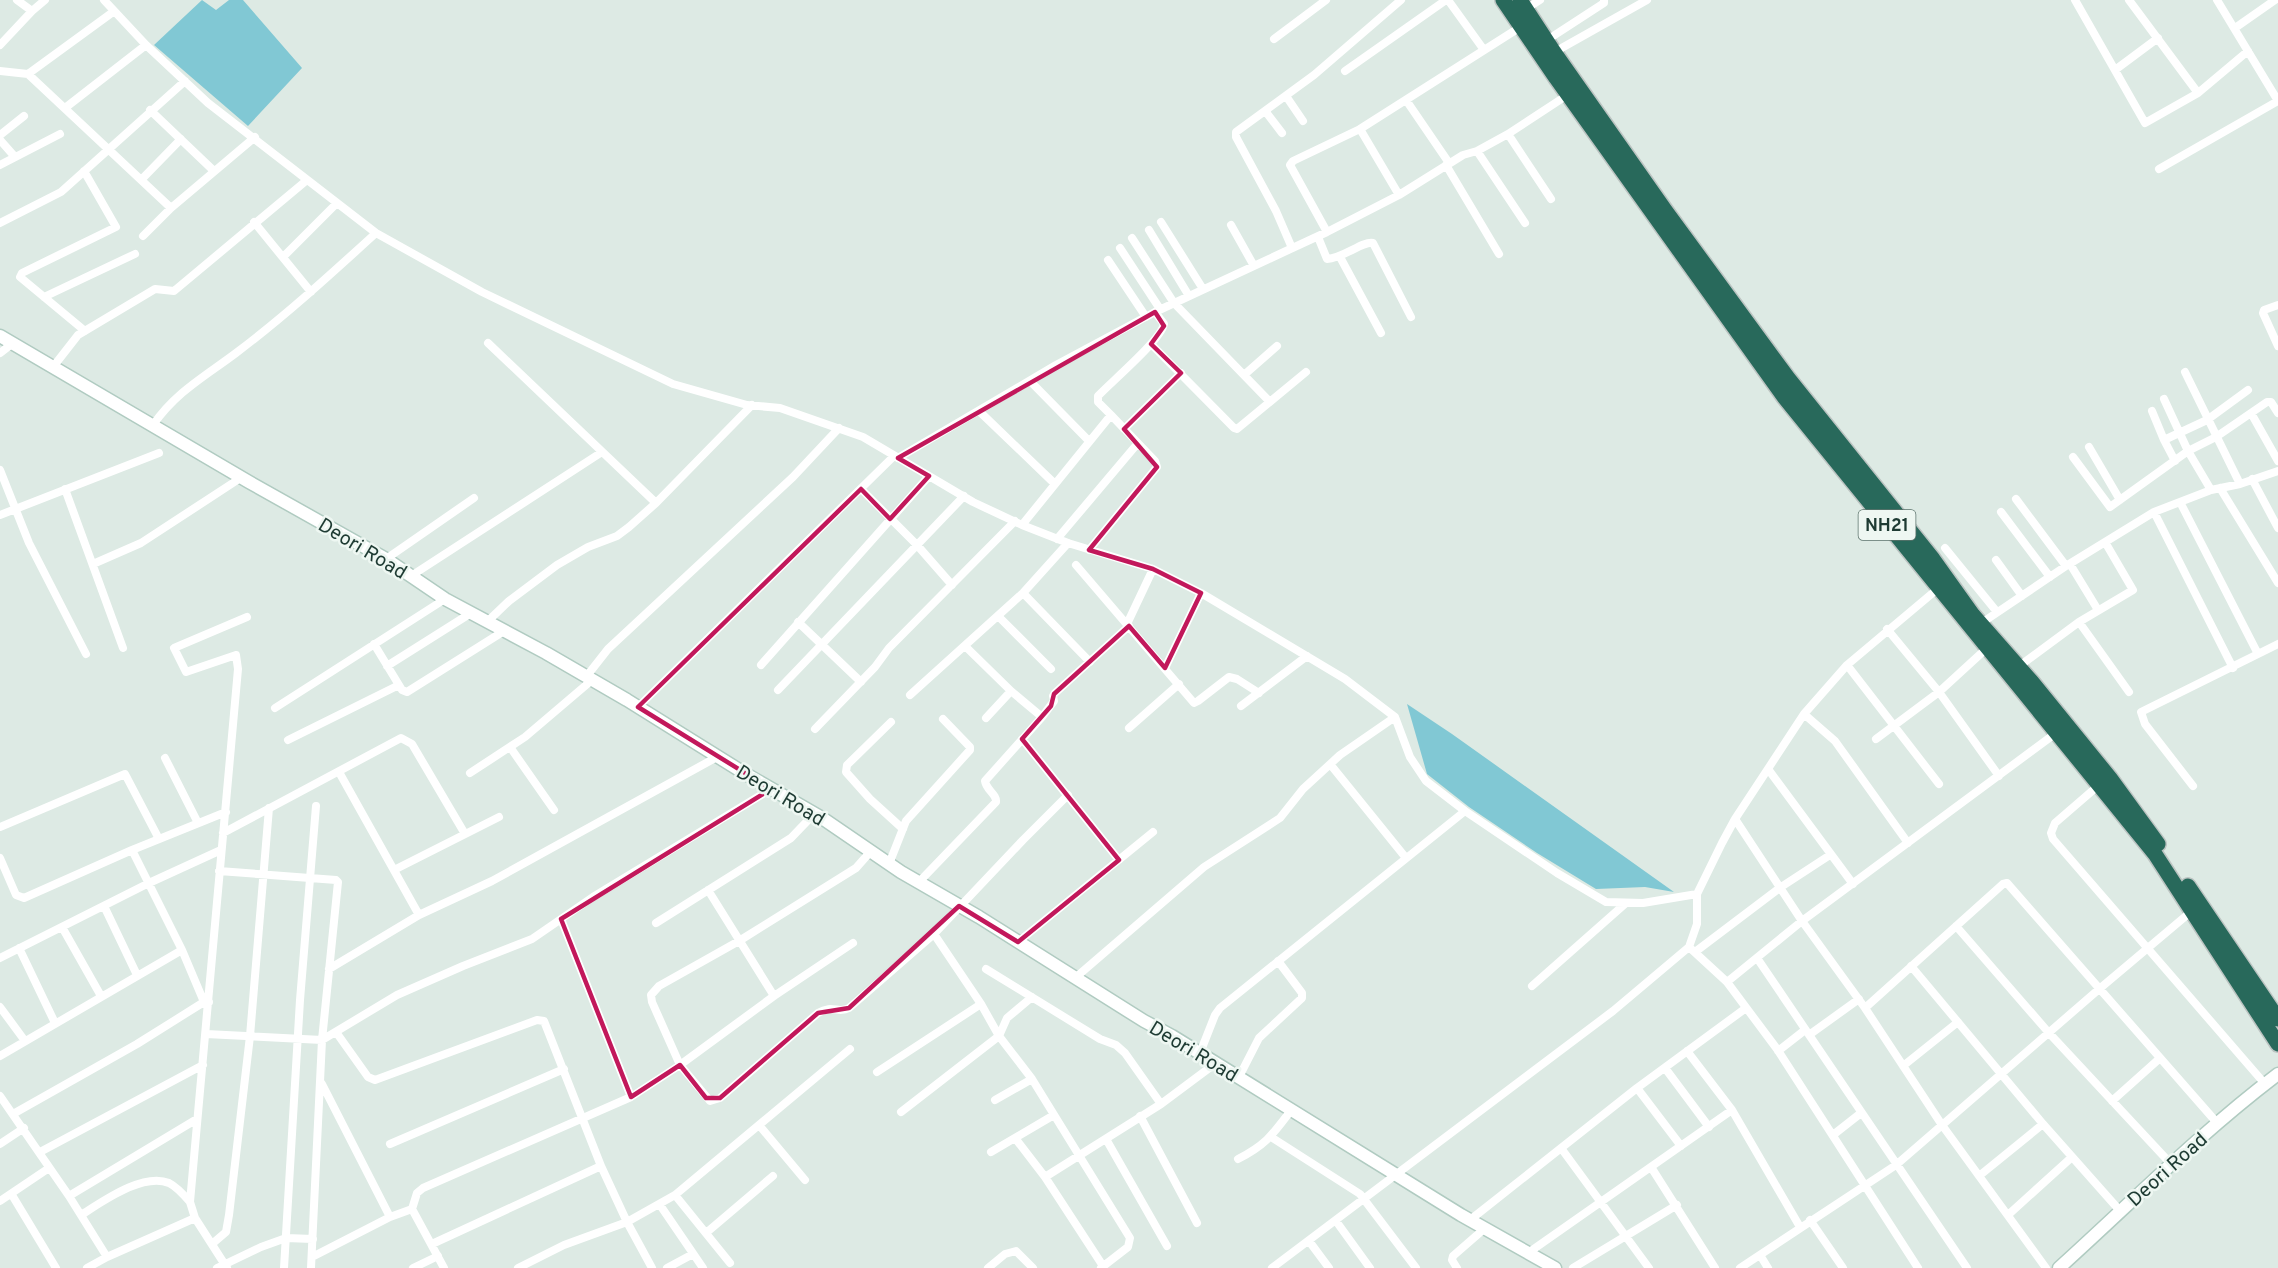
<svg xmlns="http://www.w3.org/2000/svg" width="2278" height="1268" font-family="Overpass,sans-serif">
	<rect width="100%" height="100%" fill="#ddeae4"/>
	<!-- water -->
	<path fill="#81c8d4" d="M202,0L216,10L229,0H243L302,68L248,126L154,45Z
		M1407,704L1452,734L1674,892L1645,887L1596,889L1537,853L1469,807L1427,774Z"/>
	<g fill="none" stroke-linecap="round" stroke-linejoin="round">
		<!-- secondary casing -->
		<g stroke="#b0cbc1" stroke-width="15">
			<path id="secondary" d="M0,336L249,482L386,559L445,599L546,653L627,700L744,773L822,818L901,872L979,917L1144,1021L1172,1036L1461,1215L1555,1268
				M2059,1268C2131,1203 2200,1133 2278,1074"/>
		</g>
		<!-- highway casing -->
		<g stroke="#bcc4c2" stroke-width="18">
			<path id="highway" d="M1503,0L1556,78L1784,397L2155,854L2278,1044
				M1520,0L1554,52L1665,210L1788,378L1933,559L1973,615L2032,682L2110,778L2158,844
				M2188,886L2278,1019"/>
		</g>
		<!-- street -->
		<path stroke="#fff" stroke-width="8" d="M17,0L32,11
			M104,0L146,45L208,103L376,233L482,292L673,384L747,405L780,408L863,437L973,502L1022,525L1068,543L1153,569L1201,593L1345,679L1395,717L1410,757L1426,781L1465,811L1557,873L1606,902L1643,903L1697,894
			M1448,0L1484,50
			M2075,0L2145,123L2198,93L2248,51
			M2129,0L2198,93
			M2217,0L2278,101
			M1526,9L1540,0
			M2235,28L2275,0
			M1274,39L1326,0
			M1544,42L1604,3V0
			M0,45L32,11L45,0
			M1551,54L1647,0
			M2115,70L2158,38
			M0,71L28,74L171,208
			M1345,71L1446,0
			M28,74L113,12
			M1286,96L1303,121
			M1406,100L1449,163
			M65,108L146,45
			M150,110L214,171
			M1266,112L1282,133
			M1508,134L1551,199
			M0,135L24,116
			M0,140L15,157
			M1477,151L1525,223
			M0,165L60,134
			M1446,165L1499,254
			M2159,169L2278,101
			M84,171L116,227L22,273L20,277L85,331
			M142,179L181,139
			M1399,195L1360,129L1522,26
			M254,222L311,292
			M1161,222L1203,289
			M0,223L61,192L185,81
			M1231,225L1254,266
			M1149,230L1189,296
			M1327,232L1290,165L1293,161L1360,129
			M143,236L171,208L255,137
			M1318,237L1327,259C1344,258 1362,241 1373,243L1411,317
			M1132,238L1174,303L1270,402
			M1120,248L1160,309
			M1292,248L1276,211L1236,137V132L1314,75L1401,0
			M283,257L337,203
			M1340,257L1381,333
			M1108,260L1146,317
			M44,297L135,254
			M2278,305L2264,310L2263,313L2278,346
			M488,343L656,503
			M1151,344L1234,428L1237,429L1306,372
			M0,353L13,343
			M53,367L78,335L155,289L174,291L307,180
			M2185,372L2240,484
			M1244,375L1277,346
			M1030,381L1089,441
			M2164,399L2188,451L2211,490
			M979,411L1055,484
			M2152,411L2164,440L2207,420L2248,390
			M2251,413L2278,461
			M153,425C176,392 204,377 236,353C285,316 331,274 376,233
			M1124,429L1181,373
			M2164,440L2175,461
			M2089,447L2120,500
			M2073,457L2110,507L2188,451L2216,437L2267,402H2271L2278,413
			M898,458L1056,365L1155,312L1327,232L1399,195L1463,155L1477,151L1508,134L1569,94
			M0,470L29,543L86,654
			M2252,479L2278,528
			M2220,488L2278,583
			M65,489L123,648
			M861,489L917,545L952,585
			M2016,499L2066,566
			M2180,502L2258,654
			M2001,512L2050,577
			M2154,512L2233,668
			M0,515L159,453
			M1022,525L1111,415L1098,402V396C1111,382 1161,340 1164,324L1155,312
			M1057,539L1138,443
			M1945,548L1997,612
			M1089,550L1157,467L1155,461L1111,415
			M386,559L474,498
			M1996,560L2022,596
			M93,564L141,543L242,477
			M2070,564L2098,610
			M1076,565L1194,703L1198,701L1229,677L1237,679L1259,693
			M411,576L602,452
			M1023,593L1090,662
			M998,616L1051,669
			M487,622L509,601L557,565L588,547L617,536L629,527L656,503L752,405
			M798,622L861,682
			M2079,622L2129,692
			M1127,624L1153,569
			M1980,624L2066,566L2154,512L2211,490L2240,484L2278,471
			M1887,629L1939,692L1999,776
			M374,644L402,690L407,692L504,631
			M965,646L1011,691
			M761,665L929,476
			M1847,665L1939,784
			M387,666L471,613
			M2018,667L2079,622L2133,590L2105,542
			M1165,668L1201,593
			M586,677L608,649L793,477L839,428
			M778,690L964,496
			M910,695L1023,593L1068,543
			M1241,706L1307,656
			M638,707L894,456
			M275,708L445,599
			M1804,714L1835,741L1908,843
			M1042,717L1054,701L1053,696L1055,693L1129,626
			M891,722L847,765L846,772L870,799L903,829
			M1129,728L1179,684
			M815,729L875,667L889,648L1015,521
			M1022,739L1119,860
			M1876,739L1939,692L1987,648
			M288,740L399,685
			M510,747L554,810
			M165,758L198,823
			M1330,764L1406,858
			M1768,769L1853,884
			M339,772L419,915
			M470,773L525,737L592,680
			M2099,785L2055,823L2051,833L2053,839L2265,1084
			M2193,786L2145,724L2141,712L2278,644
			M1735,819L1802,921L1865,1008L1942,1125L2046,1268
			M0,827L125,774L159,839
			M223,833L401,738L412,744L465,834
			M132,850L182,950L204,1002
			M0,858L16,895L24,898L132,850L226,812
			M889,864L906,821L970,750V747L943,719
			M394,870L499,817
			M219,871L336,880L338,882L322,1040L311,1268
			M919,882L996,802C997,794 986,790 985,781L1042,717L1011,691L986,718
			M708,890L774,996
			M104,906L137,975
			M561,919L631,1097L680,1065L652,1002L651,995L659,986L739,941L856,868L871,851
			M656,923L791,838L814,814
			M1956,926L2049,1033L2171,1164
			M62,927L101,996
			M934,934L981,1004L999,1036
			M1018,942L1153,832
			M853,943L774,996L680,1065L710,1101L720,1098L818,1013C833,1004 838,1014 849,1008L934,934L1023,840L1068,795
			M1689,947L1727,982L1777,1049L1918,1268
			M19,948L55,1023
			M1695,952L1781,887L1830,855
			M0,958L149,883L221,850
			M1757,958L1967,1268
			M1911,966L2043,1124L2121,1212
			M329,969L419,915L492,881L717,757
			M986,969L1100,1039L1116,1045L1125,1053L1161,1104
			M1075,978L1204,867L1280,818L1303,789L1340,755L1395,717
			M1727,982L1802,921L2056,733
			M1532,986L1626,903
			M0,1007L25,1041
			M1865,1008L2003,884L2007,883L2218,1124
			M336,1032L368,1077L375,1080L537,1020L544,1021L601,1166L627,1222L652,1268
			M206,1034L322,1040L397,995L463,966L532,939L593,897L771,789
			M1809,1035L1859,999
			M999,1036L1007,1018L1032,997
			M1687,1051L1732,1110L1800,1227
			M1778,1051L1805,1030
			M1200,1053L1215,1015L1220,1008L1465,811
			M0,1056L182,950
			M1903,1066L1958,1022
			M1665,1068L1709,1127
			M877,1072L981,1004
			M1239,1077L1259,1038L1302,998V993L1278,961
			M322,1084L390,1217
			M1637,1088L1681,1146
			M0,1096L69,1196L107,1257
			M995,1100L1032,1079
			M2112,1101L2159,1059
			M901,1112L999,1036L1032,1079L1130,1238L1128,1247L1101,1268
			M13,1114L137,1044L204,1002H209
			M1140,1116L1197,1223
			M759,1125L805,1180
			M1833,1135L1861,1113
			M1271,1137L1360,1194L1416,1268
			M1015,1138L1045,1177
			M1106,1139L1167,1246
			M0,1144L24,1128
			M390,1144L564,1069
			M1561,1148L1649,1268
			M40,1152L203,1065
			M991,1152L1054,1115
			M1238,1159C1267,1144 1273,1134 1292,1109
			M1651,1167L1715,1268
			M1979,1176L2043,1124
			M12,1195L56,1268
			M675,1195L730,1263
			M69,1196L197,1119
			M0,1201L49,1168
			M660,1205L703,1268
			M412,1209L417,1193L423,1188L631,1097
			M81,1215C102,1202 143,1172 169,1183C177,1187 184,1195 190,1202
			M2008,1215L2072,1157
			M1470,1220L1637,1088L1746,1008
			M1810,1220L1843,1268
			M1336,1221L1370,1268
			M706,1233L773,1176
			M1309,1241L1329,1268
			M212,1244L226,1232L229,1215L250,1036L269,808
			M432,1244L601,1166
			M1528,1253L1732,1110
			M1760,1255L1768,1268
			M312,1257L390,1217L412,1209L444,1268
			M1103,1266L1045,1177L1161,1104L1216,1063
			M87,1268L107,1257L195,1218
			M217,1268L261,1247L286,1238L313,1239
			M227,1268L195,1218L190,1202L238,669L236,655L186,672L174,648L247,617
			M284,1268L300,1000L316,806
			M413,1268L438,1256
			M518,1268L564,1245L627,1222L675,1195L850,1049
			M667,1268L693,1254
			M988,1268L1005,1254L1016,1251L1033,1268
			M1272,1268L1613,1011L1689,947L1697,924V894L1722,843L1735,819L1804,714L1847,665L1941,586
			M1457,1268L1452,1260L1453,1256L1484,1229
			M1573,1268L1677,1205
			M1740,1268L1896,1165L2098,990L2193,910"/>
		<!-- secondary -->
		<use href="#secondary" stroke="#fff" stroke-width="12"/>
		<!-- highway -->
		<use href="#highway" stroke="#28695b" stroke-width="15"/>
	</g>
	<!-- marked area -->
	<path fill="none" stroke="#c2185b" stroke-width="4.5" stroke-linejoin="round" d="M1155,312L1164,326L1151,344L1181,373L1124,429L1157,467L1089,550L1153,569L1201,593L1165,668L1129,626L1054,694L1051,706L1022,739L1119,860L1018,942L959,906L849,1008L818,1013L720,1098H706L680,1065L631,1097L561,919L771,789L638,707L861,489L890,519L929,476L898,458Z"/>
	<g text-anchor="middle" stroke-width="5" stroke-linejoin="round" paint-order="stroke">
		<!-- shield labels -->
		<rect fill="#eef7f2" stroke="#5c736c" stroke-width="1.5" x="1858.5" y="510" width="57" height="30" rx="4.5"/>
		<g font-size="18" font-weight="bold" fill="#1e3b33">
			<text x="1887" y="531">NH21</text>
		</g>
		<!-- street labels -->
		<g font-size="20" fill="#1e3b33" stroke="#eef7f2">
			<text transform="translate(363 548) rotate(31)" y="7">Deori Road</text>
			<text transform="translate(781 795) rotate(31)" y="7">Deori Road</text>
			<text transform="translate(1194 1051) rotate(31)" y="7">Deori Road</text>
			<text transform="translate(2167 1169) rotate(-42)" y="7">Deori Road</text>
		</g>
	</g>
</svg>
